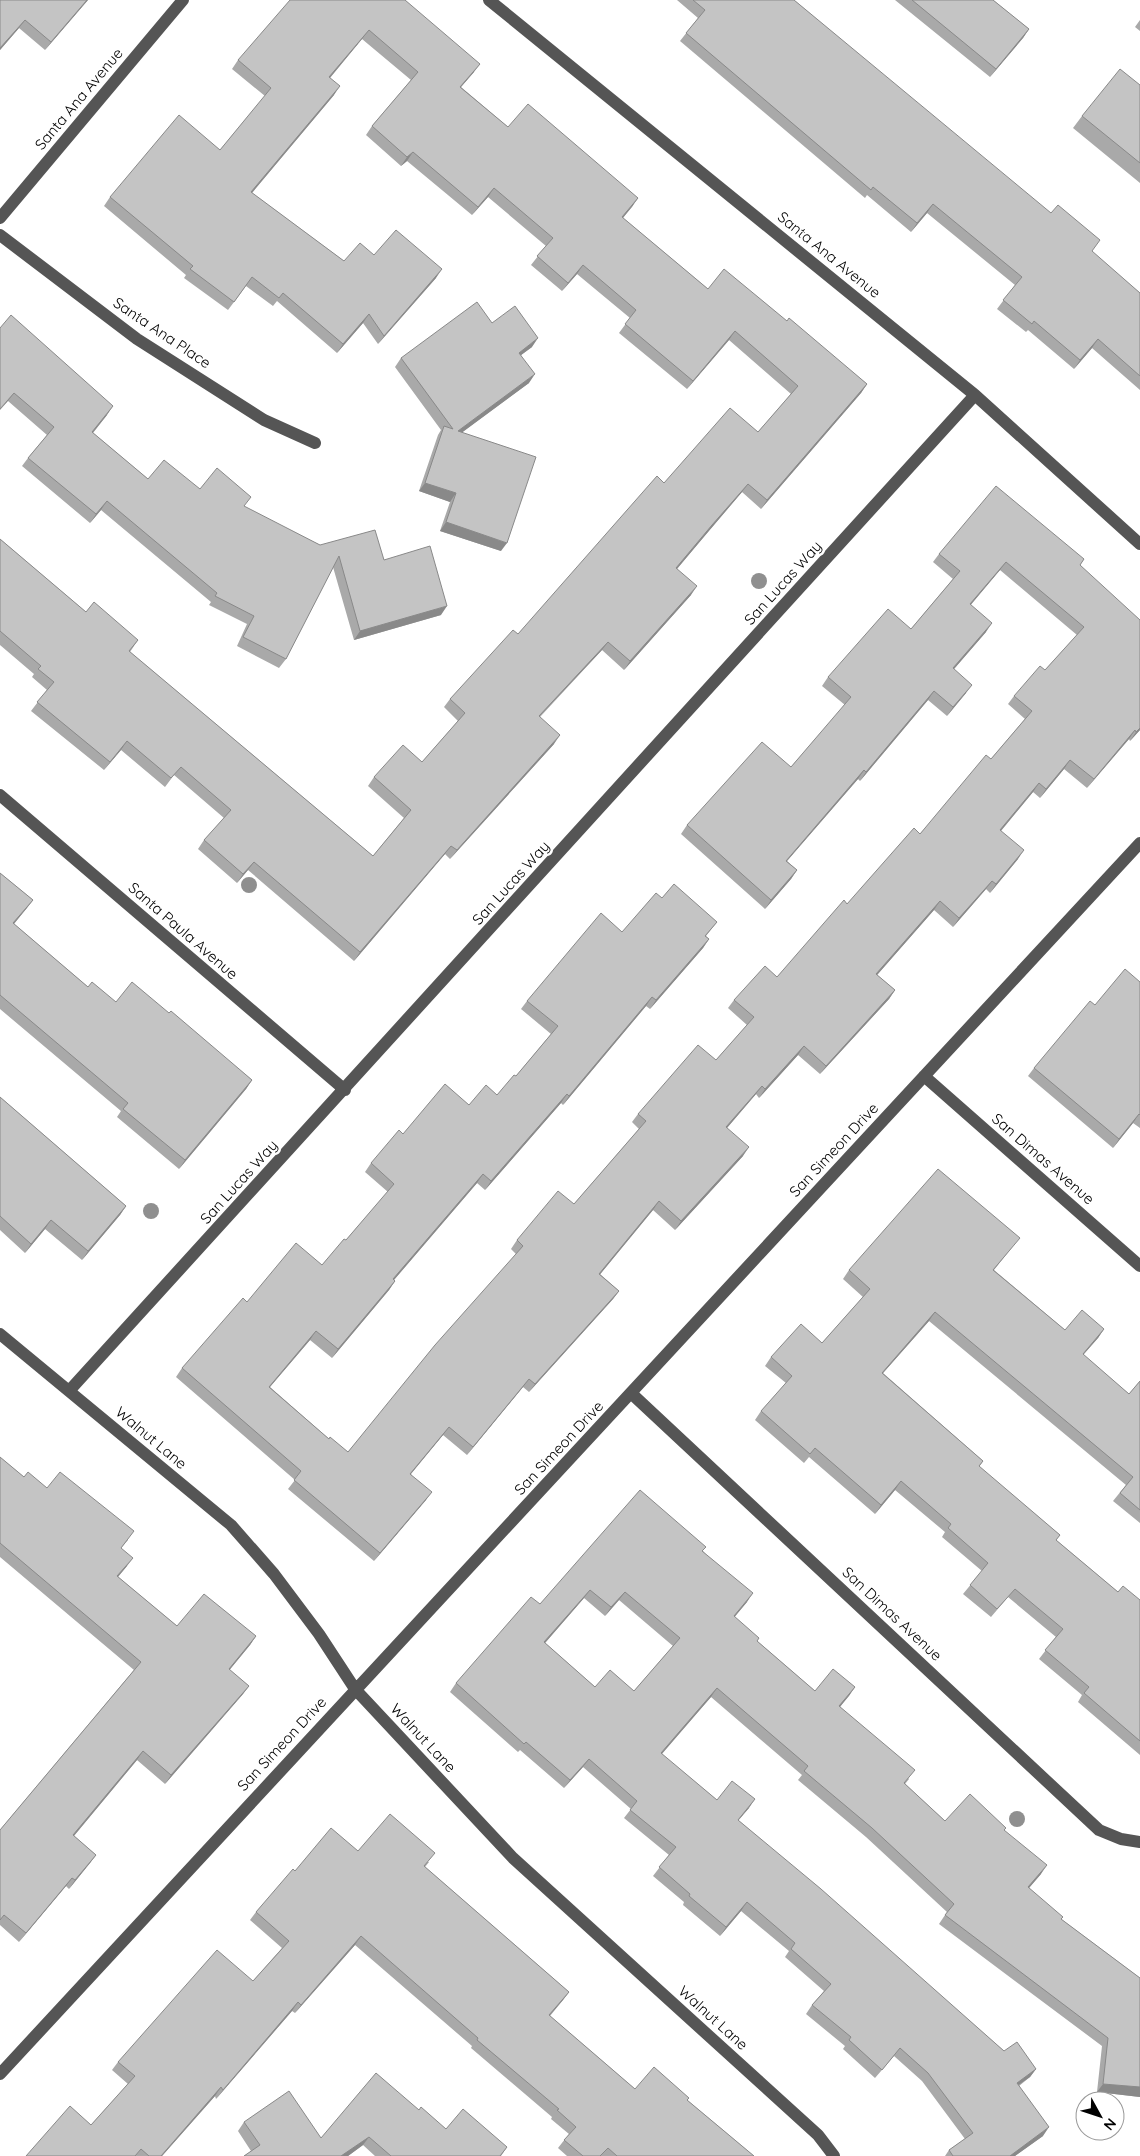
<svg xmlns="http://www.w3.org/2000/svg" width="1140" height="2156" font-family="Quicksand,sans-serif">
	<rect width="100%" height="100%" fill="#fff"/>
	<g fill="none" stroke-linecap="round" stroke-linejoin="round">
		<!-- minor -->
		<path stroke="#555" stroke-width="12" d="M489,0L975,395L1140,544
			M0,218L183,0
			M0,235L137,339L264,420L315,443
			M0,795L345,1090
			M924,1076L1140,1266
			M0,1334L231,1525L274,1574L319,1634L355,1689L513,1858L818,2135L834,2156
			M69,1391L975,395
			M632,1394L1099,1830L1121,1839L1140,1842
			M0,2074L1140,843"/>
	</g>
	<!-- trees -->
	<g fill="#8f8f8f">
		<circle cx="759" cy="581" r="8"/>
		<circle cx="249" cy="885" r="8"/>
		<circle cx="151" cy="1211" r="8"/>
		<circle cx="1017" cy="1819" r="8"/>
	</g>
	<!-- wall -->
	<path fill="#a9a9a9" fill-rule="evenodd" d="M0,0H88L45,50L19,28L0,50Z
		M405,0L474,72L461,87L508,127L638,198L623,218L708,289L787,321L867,384L861,393L761,509L742,492L706,534L677,569L691,595L624,670L602,650L540,717L554,744L450,859L445,854L354,961L248,870L237,883L198,849L204,840L224,818L174,775L165,787L121,750L104,770L31,711L47,690L32,677L34,674L0,645V539L86,612L138,640L130,652L373,856L404,818L368,786L374,777L422,762L458,721L444,707L450,699L518,634L664,483L758,432L791,394L729,340L687,389L619,333L630,318L577,274L562,291L531,265L546,246L488,197L472,215L407,161L401,166L366,135L372,126L411,80L362,39L330,78L334,95L252,193L344,261L374,255L436,278L378,344L363,323L337,353L277,301L273,306L246,286L228,310L184,278L186,275L104,206L110,197L220,150L265,96L232,69L238,60Z
		M677,0H794L1140,293V390L1092,348L1074,369L1028,330L1026,332L997,309L1015,285L927,213L911,232L867,195L865,198L680,41L698,18Z
		M895,0H993L1029,29L1023,38L990,77Z
		M1140,20V31L1135,27Z
		M1140,85V183L1073,128L1082,116Z
		M492,323L532,347L521,355L529,383L462,432L501,551L440,531L450,502L419,491L438,435L441,430L395,367L401,358Z
		M0,328L107,415L93,433L148,479L200,489L244,507L320,545L384,560L441,615L354,640L333,567L286,659L279,668L237,646L247,624L209,605L211,602L101,510L90,523L22,466L28,458L47,435L8,401Z
		M939,554L1084,559L1080,565L1140,730L1130,741L1129,739L1087,788L1064,769L1040,798L1033,792L1001,831L1018,859L990,893L986,889L953,927L934,910L877,975L895,990L889,999L820,1074L798,1055L759,1098L756,1094L727,1128L743,1156L675,1230L653,1210L600,1274L619,1291L613,1299L529,1392L523,1387L467,1455L443,1435L411,1474L426,1500L374,1561L288,1489L295,1480L176,1377L182,1368L247,1302L322,1265L346,1240L388,1192L365,1172L371,1163L403,1134L469,1105L497,1095L516,1076L551,1034L521,1009L527,1001L622,932L662,898L717,922L706,936L709,939L703,948L650,1009L646,1006L563,1105L561,1103L485,1190L477,1183L394,1280L395,1281L389,1290L332,1358L310,1340L270,1387L329,1439L348,1452L516,1254L511,1249L517,1240L574,1204L639,1129L632,1122L638,1114L716,1060L747,1025L728,1008L734,1000L777,977L847,904L920,834L991,759L1025,719L1008,704L1014,696L1045,670L1077,635L1000,570L970,605L986,632L954,669L966,693L947,716L928,700L860,781L858,779L787,861L797,870L791,879L765,909L681,834L687,825L791,767L845,705L822,686L828,677L911,629L953,579L933,562Z
		M0,873L33,900L14,924L88,987L116,1002L169,1013L252,1080L246,1089L179,1169L117,1117L121,1111L0,1009Z
		M1140,982V1128L1133,1123L1113,1148L1028,1076L1034,1068L1095,1005Z
		M0,1097L126,1206L120,1215L82,1260L45,1229L25,1253L0,1230Z
		M1013,1246L994,1270L1065,1330L1104,1329L1098,1338L1083,1355L1129,1394L1140,1381V1523L1113,1501L1126,1485L929,1321L883,1373L983,1461L979,1467L1060,1535L1056,1540L1118,1592L1140,1600V1755L1078,1702L1082,1695L1039,1659L1056,1637L1008,1597L991,1617L963,1594L982,1571L942,1537L945,1532L895,1490L875,1514L809,1457L804,1463L755,1420L761,1411L786,1383L765,1366L771,1357L822,1343L863,1297L843,1279L849,1270Z
		M0,1457L24,1477L47,1488L128,1540L121,1548L127,1566L118,1577L177,1626L256,1636L250,1645L229,1670L249,1686L243,1694L165,1784L137,1760L74,1836L96,1855L90,1863L69,1889L66,1886L19,1942L0,1925V1830L134,1670L0,1557Z
		M703,1551L747,1602L734,1617L757,1641L815,1691L855,1687L840,1707L909,1779L905,1784L945,1821L1004,1830L1041,1874L1029,1888L1061,1919L1140,1978V2097L1097,2092L1102,2046L939,1924L947,1912L866,1837L798,1780L802,1775L711,1697L661,1754L717,1800L749,1808L738,1820L1004,2051L1036,2069L1030,2077L1019,2086L1043,2136L1015,2156H945L949,2150L965,2139L922,2081L894,2056L875,2078L843,2049L845,2046L806,2014L812,2005L824,1991L785,1957L789,1951L741,1911L720,1936L683,1905L684,1902L653,1876L669,1855L624,1818L631,1809L583,1767L564,1788L520,1750L518,1752L450,1692L456,1683L540,1604ZM584,1598L605,1616L619,1600L673,1646L634,1691L595,1687L545,1643Z
		M358,1851L429,1862L425,1867L569,1992L563,2000L550,2016L635,2089L687,2100L754,2156H567L558,2148L569,2134L551,2119L552,2117L471,2048L472,2046L355,1945L295,2013L292,2011L216,2099L215,2096L162,2156H26L91,2125L128,2084L112,2070L118,2062L253,1981L282,1948L250,1920L256,1912L295,1871Z
		M419,2110L446,2129L507,2147L501,2156H375L363,2145L348,2156H244L251,2151L238,2131L244,2122L321,2138Z"/>
	<!-- shaded-wall -->
	<path fill="#898989" d="M87,0H88L45,50L51,42Z
		M25,20L19,28L0,50V48Z
		M1029,29L1023,38L990,77L996,69Z
		M369,30L362,39L323,86L329,77Z
		M480,64L474,72L454,95L460,87Z
		M340,86L334,95L245,201L251,192Z
		M413,152L407,161L401,166L407,157Z
		M494,188L488,197L472,215L478,207Z
		M638,198L632,207L616,226L622,217Z
		M933,204L927,213L911,232L917,223Z
		M583,265L577,274L562,291L568,283Z
		M442,269L436,278L378,344L384,336Z
		M369,314L363,323L337,353L343,344Z
		M735,331L729,340L687,389L693,381Z
		M538,338L532,347L513,361L519,353Z
		M1098,339L1092,348L1074,369L1080,360Z
		M535,374L529,383L452,440L458,431Z
		M867,384L861,393L761,509L767,500Z
		M14,393L8,401L0,410V409Z
		M113,406L107,415L86,441L92,432Z
		M425,483L456,493L450,502L419,491Z
		M748,484L742,492L670,577L676,568L712,525Z
		M107,501L101,510L90,523L96,514Z
		M446,522L507,543L501,551L440,531Z
		M1006,562L1000,570L964,613L970,604Z
		M697,586L691,595L624,670L630,661Z
		M447,606L441,615L354,640L360,631Z
		M992,623L986,632L947,677L953,668Z
		M608,642L602,650L532,724L539,716Z
		M972,685L966,693L947,716L953,707Z
		M934,691L928,700L860,781L866,772Z
		M1140,728V730L1130,741L1136,732Z
		M1135,730L1129,739L1087,788L1094,779Z
		M560,735L554,744L450,859L457,850Z
		M127,741L121,750L104,770L110,762Z
		M1070,760L1064,769L1040,798L1046,789Z
		M864,770L858,779L780,869L786,861Z
		M1039,783L1033,792L994,839L1000,830Z
		M451,846L445,854L354,961L360,952Z
		M1024,850L1018,859L990,893L996,884Z
		M254,862L248,870L237,883L243,874Z
		M797,870L791,879L765,909L771,900Z
		M992,881L986,889L953,927L959,918Z
		M33,900L27,908L7,932L13,923Z
		M940,901L934,910L870,983L876,974Z
		M709,939L703,948L650,1009L656,1000Z
		M895,990L889,999L820,1074L826,1066Z
		M652,997L646,1006L563,1105L569,1096Z
		M804,1046L798,1055L759,1098L765,1089Z
		M252,1080L246,1089L179,1169L185,1160Z
		M762,1086L756,1094L720,1136L726,1127Z
		M567,1094L561,1103L485,1190L491,1181Z
		M1139,1114L1133,1123L1113,1148L1119,1139Z
		M749,1147L743,1156L675,1230L681,1221Z
		M483,1174L477,1183L387,1288L393,1279Z
		M659,1201L653,1210L593,1283L599,1274Z
		M126,1206L120,1215L82,1260L88,1251Z
		M51,1220L45,1229L25,1253L31,1244Z
		M395,1281L389,1290L332,1358L338,1349Z
		M619,1291L613,1299L529,1392L535,1384Z
		M935,1312L929,1321L876,1381L882,1373Z
		M1104,1329L1098,1338L1076,1363L1083,1354Z
		M316,1331L310,1340L263,1395L269,1387Z
		M529,1379L523,1387L467,1455L473,1447Z
		M449,1427L443,1435L404,1482L410,1474Z
		M901,1481L895,1490L875,1514L881,1505Z
		M432,1492L426,1500L374,1561L380,1553Z
		M133,1558L127,1566L111,1585L117,1576Z
		M590,1590L584,1598L538,1651L544,1642Z
		M625,1592L619,1600L605,1616L611,1607Z
		M753,1593L747,1602L728,1625L734,1616Z
		M256,1636L250,1645L223,1678L229,1669Z
		M249,1686L243,1694L165,1784L171,1775Z
		M855,1687L849,1696L833,1715L839,1706Z
		M717,1688L711,1697L655,1762L661,1753Z
		M143,1751L137,1760L67,1844L73,1835Z
		M589,1759L583,1767L564,1788L570,1780Z
		M755,1799L749,1808L732,1828L738,1820Z
		M96,1855L90,1863L69,1889L75,1880Z
		M1047,1865L1041,1874L1022,1896L1028,1887Z
		M72,1878L66,1886L19,1942L26,1933Z
		M747,1902L741,1911L720,1936L726,1927Z
		M361,1936L355,1945L295,2013L301,2005Z
		M569,1992L563,2000L543,2023L549,2015Z
		M298,2002L292,2011L216,2099L223,2090Z
		M1036,2069L1030,2077L1010,2091L1017,2083Z
		M1103,2084L1140,2087V2097L1097,2092Z
		M221,2087L215,2096L162,2156H161Z
		M1049,2127L1043,2136L1015,2156H1010Z
		M369,2137L363,2145L348,2156H341Z"/>
	<!-- building -->
	<path fill="#c4c4c4" stroke="#898989" fill-rule="evenodd" d="M0,0H87L51,42L25,20L0,48Z
		M290,0H405L480,64L460,87L508,127L528,104L638,198L622,217L708,289L724,269L787,321L789,318L867,384L767,500L748,484L712,525L676,568L697,586L630,661L608,642L539,716L560,735L457,850L451,846L360,952L254,862L243,874L204,840L231,810L181,767L171,778L127,741L110,762L37,702L54,682L38,669L41,666L0,631V539L86,612L94,602L138,640L129,651L373,856L411,810L374,777L403,745L422,762L465,713L450,699L513,630L518,634L657,476L664,483L730,408L758,432L798,386L735,331L693,381L625,324L636,310L583,265L568,283L537,256L553,238L494,188L478,207L413,152L407,157L372,126L418,72L369,30L329,77L340,86L251,192L344,261L360,243L374,255L396,230L442,269L384,336L369,314L343,344L283,293L279,298L252,277L234,302L190,269L193,266L110,197L179,115L220,150L271,88L238,60Z
		M693,0H794L1051,213L1058,205L1100,240L1092,251L1140,293V376L1098,339L1080,360L1034,321L1032,324L1003,300L1022,277L933,204L917,223L873,187L871,190L686,33L705,10Z
		M912,0H993L1029,29L996,69Z
		M1120,69L1140,85V163L1082,116Z
		M477,302L492,323L515,306L538,338L519,353L535,374L458,431L536,457L507,543L446,522L456,493L425,483L444,426L453,429L401,358Z
		M11,315L113,406L92,432L148,479L164,460L200,489L217,468L251,497L244,506L320,545L375,530L384,560L430,546L447,606L360,631L339,556L286,659L243,637L254,616L215,596L217,593L107,501L96,514L28,458L54,427L14,393L0,409V328Z
		M996,486L1084,559L1080,565L1140,620V728L1136,732L1135,730L1094,779L1070,760L1046,789L1039,783L1000,830L1024,850L996,884L992,881L959,918L940,901L876,974L895,990L826,1066L804,1046L765,1089L762,1086L726,1127L749,1147L681,1221L659,1201L599,1274L619,1291L535,1384L529,1379L473,1447L449,1427L410,1474L432,1492L380,1553L294,1480L301,1471L182,1368L243,1298L247,1302L296,1243L322,1265L344,1239L346,1240L394,1184L371,1163L399,1130L403,1134L445,1084L469,1105L486,1085L497,1095L514,1075L516,1076L558,1026L527,1001L601,913L622,932L656,893L662,898L674,884L717,922L705,936L709,939L656,1000L652,997L569,1096L567,1094L491,1181L483,1174L393,1279L395,1281L338,1349L316,1331L269,1387L329,1439L330,1437L348,1452L435,1345L523,1246L517,1240L558,1191L574,1204L646,1121L638,1114L698,1045L716,1060L754,1017L734,1000L765,966L777,977L844,900L847,904L914,828L920,834L986,755L991,759L1032,711L1014,696L1040,666L1045,670L1084,627L1006,562L970,604L992,623L953,668L972,685L953,707L934,691L866,772L864,770L786,861L797,870L771,900L687,825L762,742L791,767L851,697L828,677L888,609L911,629L960,571L939,554Z
		M0,873L33,900L13,923L88,987L92,982L116,1002L132,982L169,1013L171,1011L252,1080L185,1160L123,1109L128,1103L0,995Z
		M1125,969L1140,982V1115L1139,1114L1119,1139L1034,1068L1090,1001L1095,1005Z
		M0,1097L126,1206L88,1251L51,1220L31,1244L0,1216Z
		M938,1169L1020,1238L993,1270L1065,1330L1082,1310L1104,1329L1083,1354L1129,1394L1140,1381V1510L1120,1493L1133,1477L935,1312L882,1373L983,1461L979,1466L1060,1535L1056,1540L1118,1592L1123,1586L1140,1600V1741L1084,1693L1089,1687L1045,1650L1063,1629L1015,1589L997,1609L970,1585L988,1563L948,1528L951,1524L901,1481L881,1505L815,1448L810,1454L761,1411L792,1376L771,1357L801,1324L822,1343L870,1289L849,1270Z
		M0,1457L24,1477L28,1472L47,1488L60,1472L134,1531L121,1548L133,1558L117,1576L177,1626L204,1594L256,1636L229,1669L249,1686L171,1775L143,1751L73,1835L96,1855L75,1880L72,1878L26,1933L4,1915L0,1920V1830L141,1662L0,1543Z
		M640,1490L706,1547L702,1551L753,1593L734,1616L759,1638L757,1641L815,1691L833,1669L855,1687L839,1706L915,1770L904,1783L945,1821L970,1794L1006,1828L1004,1830L1047,1865L1028,1887L1063,1917L1061,1919L1140,1978V2087L1103,2084L1108,2038L945,1915L954,1904L872,1828L804,1771L808,1766L717,1688L661,1753L717,1800L732,1781L755,1799L738,1820L821,1889L1004,2051L1017,2042L1036,2069L1017,2083L1049,2127L1010,2156H953L949,2150L973,2133L928,2073L900,2048L882,2070L849,2040L851,2037L812,2005L831,1984L791,1949L795,1943L747,1902L726,1927L689,1896L690,1894L659,1867L676,1847L630,1810L637,1801L589,1759L570,1780L526,1742L524,1744L456,1683L531,1597L540,1604ZM590,1590L611,1607L625,1592L680,1638L634,1691L610,1670L595,1687L544,1642Z
		M390,1814L435,1853L424,1866L569,1992L549,2015L635,2089L654,2067L689,2098L687,2100L754,2156H617L608,2148L600,2156H583L564,2140L576,2127L557,2110L559,2109L477,2040L478,2038L361,1936L301,2005L298,2002L223,2090L221,2087L161,2156H149L141,2149L135,2156H26L70,2106L91,2125L135,2076L118,2062L217,1950L253,1981L289,1941L256,1912L293,1869L295,1871L331,1828L358,1851Z
		M376,2073L419,2110L421,2107L446,2129L463,2109L507,2147L500,2156H391L369,2137L341,2156H244L260,2145L244,2122L289,2091L321,2138Z"/>
	<g text-anchor="middle" stroke-width="5" stroke-linejoin="round" paint-order="stroke">
		<!-- street labels -->
		<g font-size="15" fill="#000" stroke="#fff">
			<text transform="translate(79 99) rotate(-50)" y="5">Santa Ana Avenue</text>
			<text transform="translate(829 255) rotate(39)" y="5">Santa Ana Avenue</text>
			<text transform="translate(162 333) rotate(34)" y="5">Santa Ana Place</text>
			<text transform="translate(783 583) rotate(-48)" y="5">San Lucas Way</text>
			<text transform="translate(511 883) rotate(-48)" y="5">San Lucas Way</text>
			<text transform="translate(183 931) rotate(41)" y="5">Santa Paula Avenue</text>
			<text transform="translate(834 1150) rotate(-47)" y="5">San Simeon Drive</text>
			<text transform="translate(1043 1159) rotate(41)" y="5">San Dimas Avenue</text>
			<text transform="translate(239 1182) rotate(-48)" y="5">San Lucas Way</text>
			<text transform="translate(151 1438) rotate(40)" y="5">Walnut Lane</text>
			<text transform="translate(559 1448) rotate(-47)" y="5">San Simeon Drive</text>
			<text transform="translate(892 1614) rotate(43)" y="5">San Dimas Avenue</text>
			<text transform="translate(423 1738) rotate(47)" y="5">Walnut Lane</text>
			<text transform="translate(282 1744) rotate(-47)" y="5">San Simeon Drive</text>
			<text transform="translate(713 2018) rotate(42)" y="5">Walnut Lane</text>
		</g>
	</g>
	<!-- north arrow -->
	<g transform="translate(1100 2116) rotate(130)"><circle r="24" fill="#ffffff" stroke="#999999"/>
	<path d="M0-4L9 19L0 12L-9 19Z" fill="#000000"/>
	<text y="-8" font-size="14" font-weight="bold" text-anchor="middle" fill="#000000">N</text>
	</g>
</svg>
